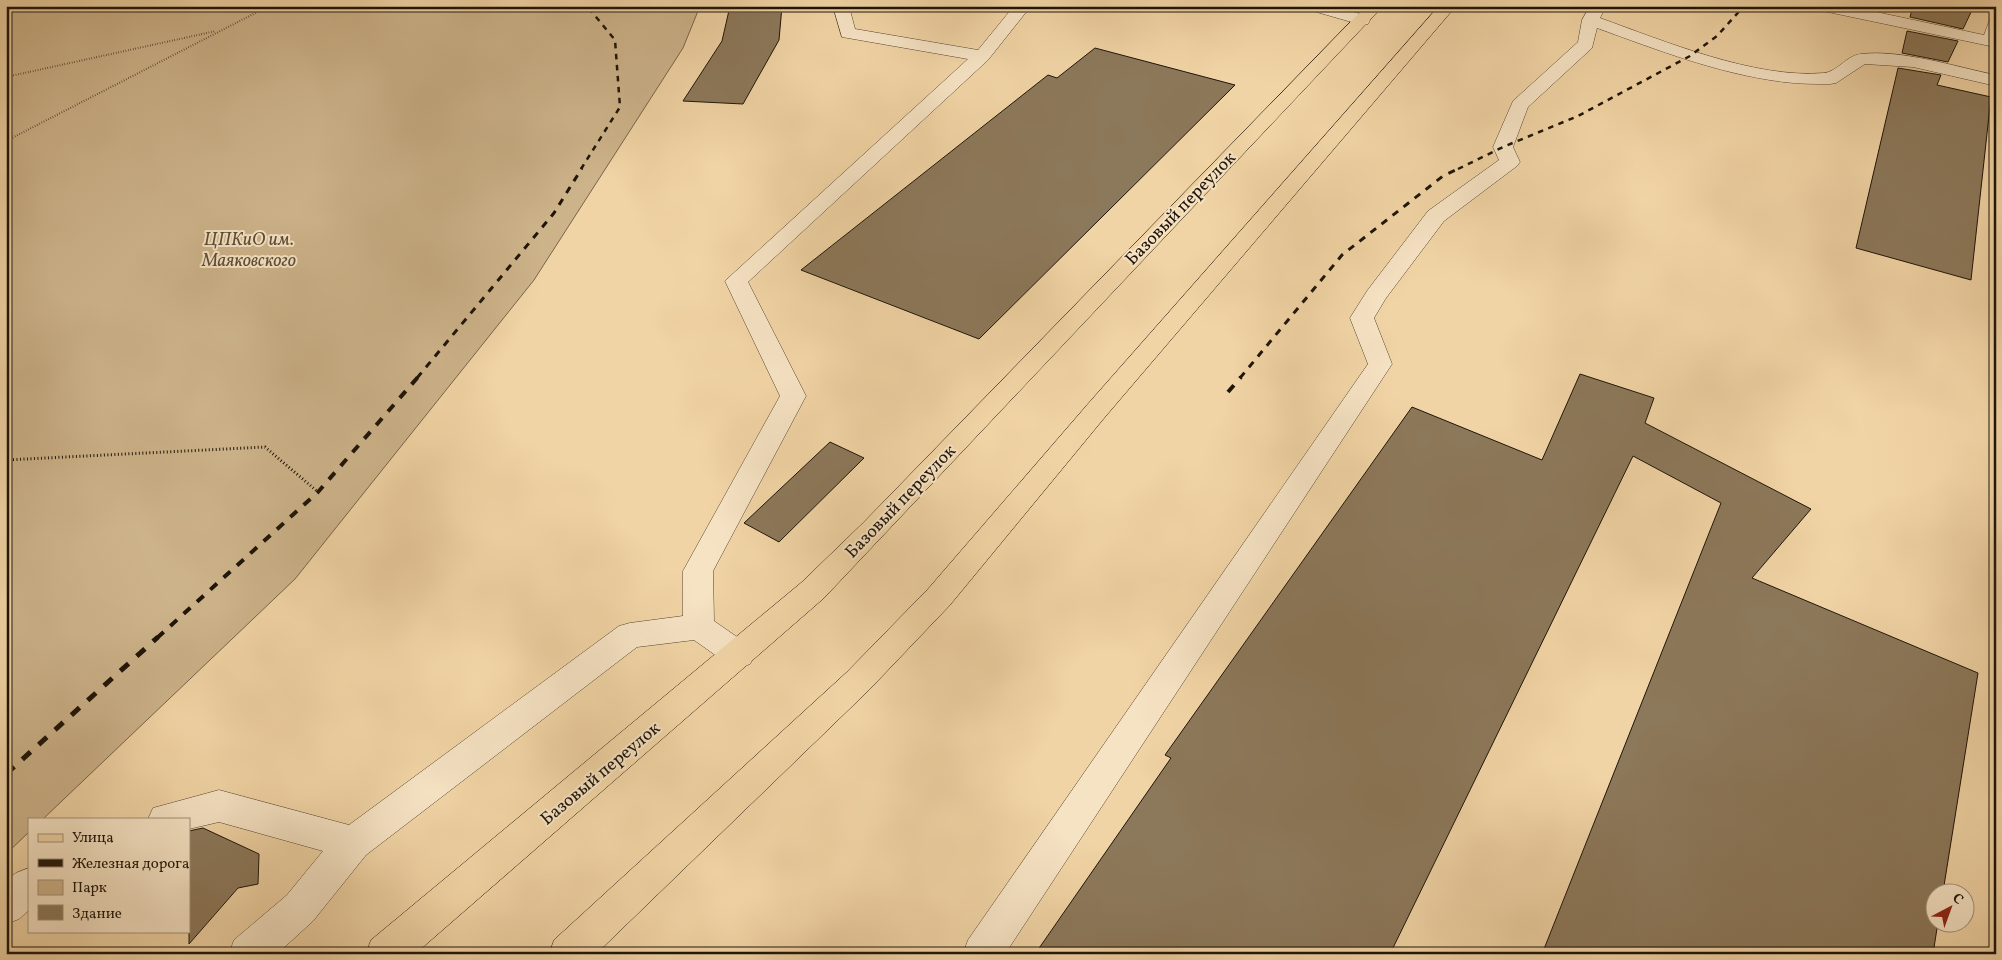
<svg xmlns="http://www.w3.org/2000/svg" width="2002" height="960" font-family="Vollkorn,serif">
	<rect width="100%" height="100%" fill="#f1d4a5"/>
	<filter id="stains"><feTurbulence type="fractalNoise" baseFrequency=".004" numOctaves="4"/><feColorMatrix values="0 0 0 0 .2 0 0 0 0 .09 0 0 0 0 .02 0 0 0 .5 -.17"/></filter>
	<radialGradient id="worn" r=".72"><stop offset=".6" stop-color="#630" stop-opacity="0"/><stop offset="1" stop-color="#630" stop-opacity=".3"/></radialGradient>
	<!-- green -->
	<path fill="#cdb38a" stroke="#766449" d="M6,6H700L683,48L534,280L295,579L43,819H29V832L6,854Z"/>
	<!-- building -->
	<path fill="#8c785a" stroke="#1e1408" d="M730,6H782L779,40L743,104L683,101L722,41Z
		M1913,6H1974L1963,29L1910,17Z
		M1907,31L1958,41L1948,62L1902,53Z
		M1095,48L1235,85L979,339L801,270L1048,75L1057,78Z
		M1898,68L1941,75L1937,85L1991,97L1971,280L1856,248Z
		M1580,374L1654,398L1645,423L1811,509L1752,578L1978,673L1943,892H1934V922H1938L1933,954H1542L1721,503L1633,456L1390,954H1035L1171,758L1165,755L1412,407L1542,460Z
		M830,442L864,458L779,542L744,523Z
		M203,828L259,854L258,884L238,888L189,944V831Z"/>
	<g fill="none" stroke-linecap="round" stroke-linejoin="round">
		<!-- minor casing -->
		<g stroke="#53442f" stroke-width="1">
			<path id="minor" d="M833,6H849L855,29L978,50L1014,6H1031L988,60L748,282L806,396L713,571L714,621L750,646L755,655L750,664L739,668L728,664L694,640L637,647L366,855L313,921L277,954H229L234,940L287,895L323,851L219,822L189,829V819H148L153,808L219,790L349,825L619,626L630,623L683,616V571L780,396L725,281L968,59L842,37Z
				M1304,6H1331L1368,16L1370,20L1368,24L1362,25L1306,9Z
				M1590,6H1606L1600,18C1664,41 1755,79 1824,73C1837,72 1847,55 1861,54C1901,49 1956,67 1996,75V86L1913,67L1865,64L1836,83L1830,84C1815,84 1799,84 1784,82C1719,74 1658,50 1597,28L1592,48L1528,107L1513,147L1520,162L1517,166L1444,221L1386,298L1374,318L1392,364L1005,954H963L968,940L1368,364L1350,318L1367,291L1428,211L1499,160L1493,147L1513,101L1578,42L1582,20Z
				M1815,6H1848L1984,35L1990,19L1996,18V45L1990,46L1823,11Z
				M29,868V910L19,919L6,924V881L16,873Z"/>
		</g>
		<!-- major casing -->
		<g stroke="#1e1408" stroke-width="1">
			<path id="major" d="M1366,6H1383L824,598L415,954H366L371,940L802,582L863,523Z
				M1439,6H1456L1105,417L950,605L869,690L596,954H549L554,940L847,672L928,589L1087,405Z"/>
		</g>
		<!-- path-far1 -->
		<path stroke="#1e1408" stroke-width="2" stroke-dasharray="0.5 2" stroke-linecap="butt" d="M6,77L216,31
			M6,141L269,6"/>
		<!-- path -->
		<path stroke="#1e1408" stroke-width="3" stroke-dasharray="1 2.5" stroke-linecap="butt" d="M6,460L265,447L318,492"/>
		<!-- minor -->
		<use href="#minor" fill="#f6e3c4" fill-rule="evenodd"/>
		<!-- major -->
		<use href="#major" fill="#f1d4a5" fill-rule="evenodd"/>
		<!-- rail-far3 -->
		<path stroke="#1e1408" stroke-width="2.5" stroke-dasharray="5.5 5.5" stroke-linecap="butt" d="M581,169L620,107L615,40L587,6
			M1458,169L1503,147L1578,116L1690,56L1717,36L1744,6"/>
		<!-- rail-far2 -->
		<path stroke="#1e1408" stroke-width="3" stroke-dasharray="7 7" stroke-linecap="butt" d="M417,378L554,213L582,168
			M1240,378L1342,255L1443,176L1460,168"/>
		<!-- rail-far1 -->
		<path stroke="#1e1408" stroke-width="4" stroke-dasharray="9 9" stroke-linecap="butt" d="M1228,392L1241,377
			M157,638L318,492L418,377"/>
		<!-- rail -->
		<path stroke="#1e1408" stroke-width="5" stroke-dasharray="11 11" stroke-linecap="butt" d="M6,774L158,637"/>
	</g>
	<g text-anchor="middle" stroke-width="4" stroke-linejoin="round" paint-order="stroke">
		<!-- street labels -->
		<g font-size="18" fill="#1e1408" stroke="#f6e3c4">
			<text transform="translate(1180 208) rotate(-46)" y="6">Базовый переулок</text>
			<text transform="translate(900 501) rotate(-46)" y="6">Базовый переулок</text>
			<text transform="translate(600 773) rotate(-40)" y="6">Базовый переулок</text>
		</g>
		<!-- park labels -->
		<g font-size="18" font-style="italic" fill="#5b4c36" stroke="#f6e3c4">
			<text x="249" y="245">ЦПКиО им.<tspan x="249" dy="21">Маяковского</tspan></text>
		</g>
	</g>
	<!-- margin -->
	<rect width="2002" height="960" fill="none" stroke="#f1d4a5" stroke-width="25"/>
	<rect x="8" y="8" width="1987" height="945" fill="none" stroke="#1e1408" stroke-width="2.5"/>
	<rect x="12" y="12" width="1977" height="935" fill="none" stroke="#1e1408"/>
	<!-- legend -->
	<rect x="28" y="818" width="162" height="115" fill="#f6e3c4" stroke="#a09079"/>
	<rect x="38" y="834" width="25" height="8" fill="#f1d4a5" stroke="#a09079"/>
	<text x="72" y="842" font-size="15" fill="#1e1408">Улица</text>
	<rect x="38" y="859" width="25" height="8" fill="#1e1408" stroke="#a09079"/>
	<text x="72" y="868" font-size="15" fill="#1e1408">Железная дорога</text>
	<rect x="38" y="880" width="25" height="15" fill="#cdb38a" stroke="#a09079"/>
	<text x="72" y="892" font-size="15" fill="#1e1408">Парк</text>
	<rect x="38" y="905" width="25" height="15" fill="#8c785a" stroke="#a09079"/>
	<text x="72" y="918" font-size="15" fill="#1e1408">Здание</text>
	<!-- north arrow -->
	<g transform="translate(1950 908) rotate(41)"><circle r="24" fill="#f6e3c4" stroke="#a09079"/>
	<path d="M0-4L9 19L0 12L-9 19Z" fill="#8f2418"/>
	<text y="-8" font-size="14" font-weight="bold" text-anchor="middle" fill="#1e1408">С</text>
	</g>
	<rect width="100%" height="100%" filter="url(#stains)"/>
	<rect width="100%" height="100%" fill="url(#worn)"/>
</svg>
